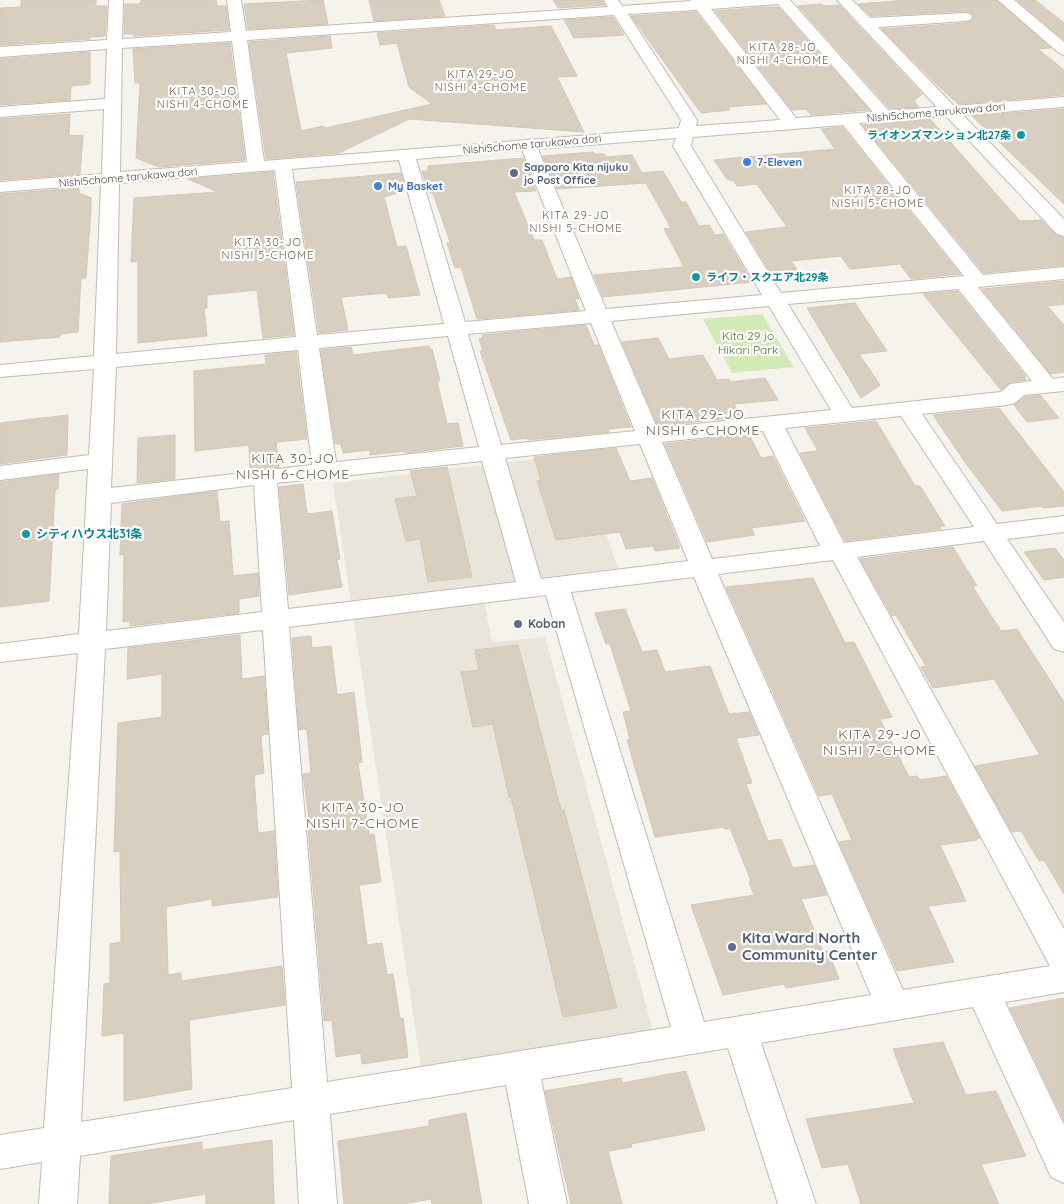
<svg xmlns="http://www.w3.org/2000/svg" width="1064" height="1204" font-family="Quicksand,'Noto Sans JP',sans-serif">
	<rect width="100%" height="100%" fill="#f6f3ec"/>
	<!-- residential -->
	<path fill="#eae5da" d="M578,454L618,568L481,586L492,642L545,637L653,1031L421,1067L333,483Z"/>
	<!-- green -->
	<path fill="#d2eab5" d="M762,314L794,367L732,373L703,319Z"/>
	<!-- building -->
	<path fill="#d8cfc1" stroke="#d3c7b4" d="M21,0H96V6H107L105,36L90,37V39L0,45V8L21,7Z
		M142,0H216L217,6H226L229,30L134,36L132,34H124L125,4H139Z
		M323,0L328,24L248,29L244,4Z
		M369,0H439L445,16L374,21Z
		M553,0H602L605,5L558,8Z
		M908,0H996L1051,48L1038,49L1064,70V95L958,104L934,82L882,29L965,23L972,21L974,16L970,12L965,11L871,16L858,4Z
		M1017,0H1035L1064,23V40Z
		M822,4L824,6L839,5L922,94L914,101L919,107L890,109L798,6Z
		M763,7H778L869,110L811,115L806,109L792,110L715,11Z
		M696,12L766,104L728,107L730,110L701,113L631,16Z
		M613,17L624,35L574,38L564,20Z
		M494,25L496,30L551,26L577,76L557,77L584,132L409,119L339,153L266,159L249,42L330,36L332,48L286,53L301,131L323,126L326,128L432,104L409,87L397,43L380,45L377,33Z
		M230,43L245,160L159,167L136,158L140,83H135L133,49Z
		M90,52V84L71,86L70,100L0,105V59Z
		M1064,109V204L972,116Z
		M70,114L69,136L83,135L80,174L0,180V119Z
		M930,119L1020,221L1041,220L1056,235L1064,238V265L984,273L863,125Z
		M842,127L960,274L911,279L900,264L850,269L841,256L791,261L802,277L775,280L746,232L787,227L757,184L737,186L734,181L727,179L714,160L835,149L821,129Z
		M593,152L594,154H604L606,157L632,155L642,173L663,171L681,202H686L699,226L709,225L715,235L723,234L752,282L603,297L594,275L684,267L664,229L671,228L646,183L557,189L543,156Z
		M523,158L536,191L514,192L534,240H542L557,279L571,277L579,299H575L579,310L477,319L461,267L455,268L447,243L450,242L433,193H430L427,184H426L422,171H428V166Z
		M273,172L294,335L263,338L257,290L207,295V308L204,309L207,336L138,343V261L131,262L134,198L218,192L188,179Z
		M401,173L405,191L384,197L397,247L406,246L420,295L388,298L387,293L341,297L348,330L319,333L296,182Z
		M79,188V193L91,198V210L86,278H81L78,332L60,334V337L0,342V194Z
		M1064,281V304L1047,306L1064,325V372L1051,374L982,289Z
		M957,291L1026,377H1024L1027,380L1010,382L1001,390L923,294Z
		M855,303L887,351L859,354L880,385L861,398L807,308Z
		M586,325L594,345H598L631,427L608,429L609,432L528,440V438L511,440L480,351H483L479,339L483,338L482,335Z
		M658,338L669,359L703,355L717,380L729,379L730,382L765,378L778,400L734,404L740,417L658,426L622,342Z
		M429,346L430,350L432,349L440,381H437L447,424L458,423L463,446L405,453V451L370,455V450L343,453L341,444H335L321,350L351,347L353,355Z
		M296,352L307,439L276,442L279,467L250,470L249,445L195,451L194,371L266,364L265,355Z
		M1040,395L1059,418L1027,422L1014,405L1025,397Z
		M999,408L1064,492V506L1043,508L1042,506L1002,511L967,465L933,415Z
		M68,415L67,455L0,464V423Z
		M876,421L915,486H920L945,526H940L941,529L845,541L800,453L818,451L805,428Z
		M749,434L761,458L773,456L805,521L751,528L755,535L707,542L665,444Z
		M175,435V479L137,483L138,438Z
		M616,448L630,481L652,478L680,548L655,551L653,546L626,549L620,532L556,540L537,481H541L534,457Z
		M447,467L472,577L428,582L420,539L406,541L395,499L417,496L410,471Z
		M59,474L58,489L55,490L49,601L0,607V482Z
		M303,484L307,514L332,511L340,559L337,560L342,587L289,595L279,487Z
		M217,491L220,522L229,521L233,576L258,573L259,596L239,599V613L130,626V621L123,622L124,554L120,555L122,504Z
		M953,547L977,586H972L1001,631L1017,629L1064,702V894L1044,860L1039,861L1021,831L1012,832L975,766L1040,755L994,679L933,688L921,667L926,666L896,615L892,616L860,559Z
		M1055,548L1064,560V577L1044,580L1024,552Z
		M813,578L845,643L854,642L892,717L880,719L909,777L917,776L920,780L946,776L980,838L976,839L977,840L940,845L966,901L928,906L954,962L897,971L839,842L852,840L832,794L819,796L726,587Z
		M625,609L642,652L657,650L665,672L710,666L729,714L749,712L759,735L736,738L752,783L746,784L768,841L781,839L793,868L814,865L827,895L801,899L823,951H828L839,979L786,988L784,984L723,995L691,905L754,895L749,882L751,881L730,828L725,829L724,827L655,837L627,740L630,739L623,712L631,711L610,644H606L595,613Z
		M240,635L242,679L264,676L268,734L262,735L261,738L264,773L254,775L258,833L274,831L278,897L212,906V899L166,907L168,975L181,973V981L282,966L285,1005L189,1020L192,1089L124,1101V1033L102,1036L104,984L110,983V944L121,942L120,851L114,852L118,723L162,717V674L127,679L128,648Z
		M311,636L312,648L331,646L337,695L354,692L362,762L358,763L369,835L374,834L381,882L359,885L367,945L382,943L387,975L393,974L400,1019L403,1018L408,1057L362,1064L361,1053L336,1057L332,1020L324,1021L308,827L310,826L303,774L311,773L307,729L299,730L292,638Z
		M518,645L561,810H564L617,1008L563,1017L511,797L509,798L493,724L473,727L461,672L479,670L475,650Z
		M1064,998V1121L1010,1008Z
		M943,1042L966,1095L996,1091L1026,1156L981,1164L999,1204H861L848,1164L822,1168L806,1119L914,1103L893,1049Z
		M686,1071L705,1130L631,1144L632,1147L608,1151L622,1204H571L545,1091L621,1078L622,1083Z
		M466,1113L482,1204H432L431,1199L403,1204H344L338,1141L429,1126V1120Z
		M272,1140L274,1204H206V1194L146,1204H109L111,1156L202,1142V1150Z"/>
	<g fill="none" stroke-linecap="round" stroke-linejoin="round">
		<!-- minor casing -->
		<g stroke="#c2bbae" stroke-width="2">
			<path id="minor" d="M109,0H123L122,39L231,32L227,0H241L246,31L608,7L604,0H618L622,6L691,1L690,0H790L889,111L937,107L837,0H852L870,18L965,13L970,14L972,17L970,20L965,21L878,27L954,106L1064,97V107L963,115L1064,219V236L1057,234L946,116L859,123L983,275L1064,267V279L978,287L1053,379L1064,377V391L1024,395L1015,403L1007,405L922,414L997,524L1064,516V532L1007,539L1064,622V652L1054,649L984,541L857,557L1064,929V992L1005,1002L1064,1125V1183L1051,1177L973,1007L761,1043L816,1204H778L728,1048L541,1079L567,1204H529L506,1085L330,1114L337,1204H299L294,1120L80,1156L77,1204H39L42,1162L0,1169V1135L44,1128L78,653L0,662V644L79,634L88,469L0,480V466L89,455L94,369L0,377V365L94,356L101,184L0,192V182L102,174L104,109L0,117V107L105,99L107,49L0,57V47L107,40ZM778,4L873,112L796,118L711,9ZM697,10L780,120L696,126L697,120L628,14ZM614,15L681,120L679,128L264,161L247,40ZM232,41L247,162L120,172L122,48ZM843,125L964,276L781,293L691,146L693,137ZM676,138L673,146L762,295L606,309L538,149ZM522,150L586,311L465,322L416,159ZM399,160L444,324L317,335L292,169ZM275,170L296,337L116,354L119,183ZM958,289L1032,381L1010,384L1001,392L852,408L788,304ZM769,306L831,410L657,428L611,321ZM591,323L635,431L501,445L468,334ZM448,336L479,447L336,462L319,348ZM298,350L312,465L111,488L116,367ZM901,416L974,527L844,543L785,428ZM763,431L820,546L712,559L662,442ZM640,444L688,561L541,579L505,458ZM482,461L516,582L288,609L277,483ZM254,485L262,612L106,631L111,503ZM833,560L1050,966L903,990L718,574ZM694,577L871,995L704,1022L571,592ZM546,595L671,1027L327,1082L289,627ZM263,630L292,1088L81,1122L105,649Z
				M998,0H1014L1064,42V55L1059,53Z"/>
		</g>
		<!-- minor -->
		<use href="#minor" fill="#fff" fill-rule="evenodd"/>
	</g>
	<!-- markers -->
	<g fill="#0f9aa8" stroke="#fff" stroke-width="2">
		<circle cx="1021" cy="135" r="5"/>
		<circle cx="696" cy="277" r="5"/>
		<circle cx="26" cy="534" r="5"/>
	</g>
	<g fill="#3f7fe0" stroke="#fff" stroke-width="2">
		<circle cx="747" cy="162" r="5"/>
		<circle cx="378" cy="186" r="5"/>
	</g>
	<g fill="#5c6f8a" stroke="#fff" stroke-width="2">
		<circle cx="514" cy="173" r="5"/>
		<circle cx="518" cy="624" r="5"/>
		<circle cx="732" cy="947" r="5"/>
	</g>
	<g text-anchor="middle" stroke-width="4.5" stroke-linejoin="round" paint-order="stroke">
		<!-- far-neighbourhood labels -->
		<g font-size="11" letter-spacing="1" fill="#6e6250" stroke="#fff">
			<text x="783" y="51">KITA 28-JO<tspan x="783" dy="13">NISHI 4-CHOME</tspan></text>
			<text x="481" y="78">KITA 29-JO<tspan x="481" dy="13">NISHI 4-CHOME</tspan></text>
			<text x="203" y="95">KITA 30-JO<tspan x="203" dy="13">NISHI 4-CHOME</tspan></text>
			<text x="878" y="194">KITA 28-JO<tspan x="878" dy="13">NISHI 5-CHOME</tspan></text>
			<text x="576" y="219">KITA 29-JO<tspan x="576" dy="13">NISHI 5-CHOME</tspan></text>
			<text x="268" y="246">KITA 30-JO<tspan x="268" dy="13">NISHI 5-CHOME</tspan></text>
		</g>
		<!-- far-street labels -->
		<g font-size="11" fill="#4b4439" stroke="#fff">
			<text transform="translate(936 112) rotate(-5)" y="4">Nishi5chome tarukawa dori</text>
			<text transform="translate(532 144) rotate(-5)" y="4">Nishi5chome tarukawa dori</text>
			<text transform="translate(128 177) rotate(-5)" y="4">Nishi5chome tarukawa dori</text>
		</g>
		<!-- far-culture labels -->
		<g font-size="11" font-weight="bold" fill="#0d838f" stroke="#fff" text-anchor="end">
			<text x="1011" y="139">ライオンズマンション北27条</text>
			<text x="706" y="281" text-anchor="start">ライフ・スクエア北29条</text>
		</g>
		<!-- far-shop labels -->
		<g font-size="11" font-weight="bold" fill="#366cbe" stroke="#fff" text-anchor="start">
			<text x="757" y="166">7-Eleven</text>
			<text x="388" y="190">My Basket</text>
		</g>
		<!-- far-service labels -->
		<g font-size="11" font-weight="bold" fill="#4e5e75" stroke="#fff" text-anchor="start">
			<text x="524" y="171">Sapporo Kita nijuku<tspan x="524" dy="13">jo Post Office</tspan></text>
		</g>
		<!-- park labels -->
		<g font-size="12" fill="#4a7f2a" stroke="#fff">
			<text x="748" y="340">Kita 29 jo<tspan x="748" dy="14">Hikari Park</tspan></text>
		</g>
		<!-- culture labels -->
		<g font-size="12" font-weight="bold" fill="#0d838f" stroke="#fff" text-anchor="start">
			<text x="36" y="538">シティハウス北31条</text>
		</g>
		<!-- service labels -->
		<g font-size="12" font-weight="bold" fill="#4e5e75" stroke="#fff" text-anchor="start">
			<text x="528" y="628">Koban</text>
		</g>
		<!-- neighbourhood labels -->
		<g font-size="14" letter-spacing="1" fill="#6e6250" stroke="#fff">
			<text x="703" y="419">KITA 29-JO<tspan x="703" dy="16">NISHI 6-CHOME</tspan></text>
			<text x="293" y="463">KITA 30-JO<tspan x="293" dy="16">NISHI 6-CHOME</tspan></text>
			<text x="880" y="739">KITA 29-JO<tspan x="880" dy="16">NISHI 7-CHOME</tspan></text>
			<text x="363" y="812">KITA 30-JO<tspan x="363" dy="16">NISHI 7-CHOME</tspan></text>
		</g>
		<!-- near-service labels -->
		<g font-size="15" font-weight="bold" fill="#4e5e75" stroke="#fff" text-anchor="start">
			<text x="742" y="943">Kita Ward North<tspan x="742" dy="17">Community Center</tspan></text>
		</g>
	</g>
</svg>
